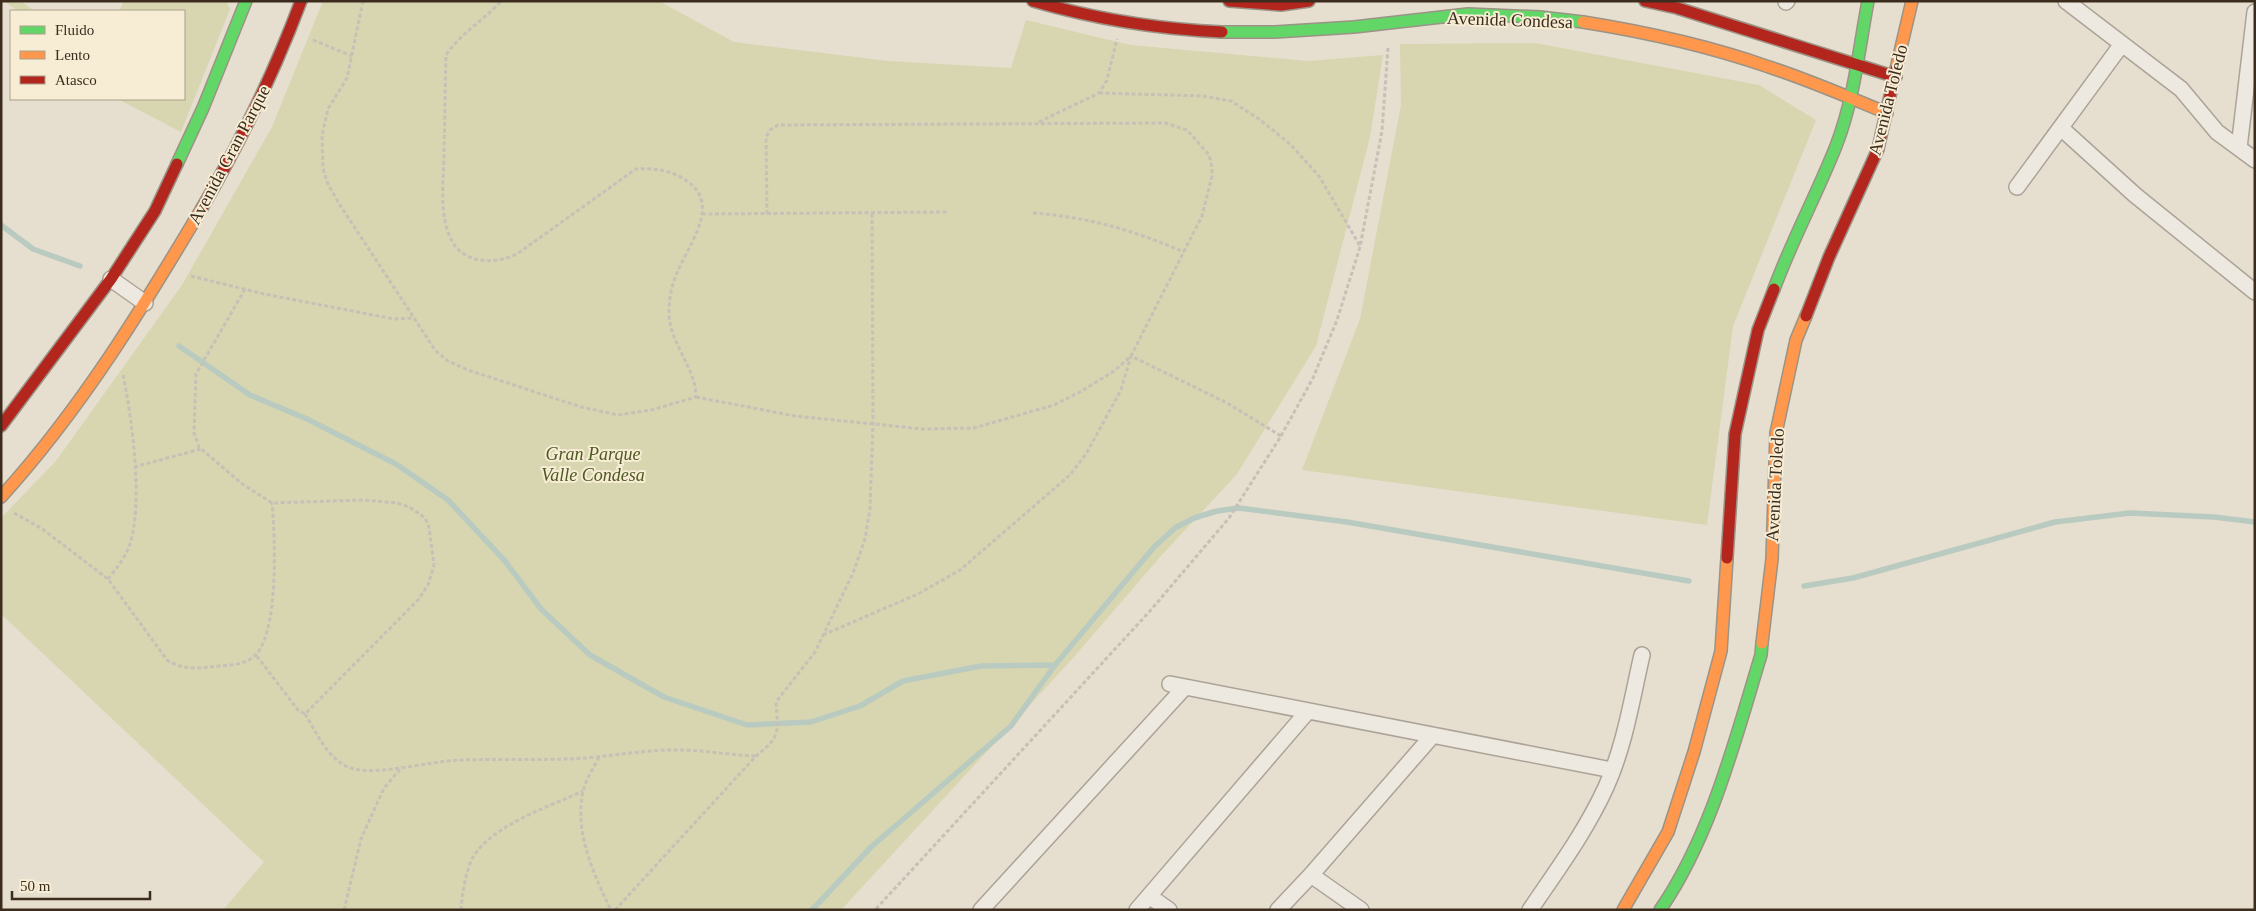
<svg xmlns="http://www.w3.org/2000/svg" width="2256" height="911" font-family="'Times New Roman',serif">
	<rect width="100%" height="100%" fill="#e6dece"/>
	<!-- green -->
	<path fill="#d7d6b0" d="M4,1H21L34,11H18Z
		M123,1H226L230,9L181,132L118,99H184V11H120Z
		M323,1H659L734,42L888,61L1011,68L1026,20L1130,45L1308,61L1383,55L1370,137L1316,346L1237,474L1160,557L1073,658L841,910H223L264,862L1,614V518L56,461L182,285L272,127Z
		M1535,43L1759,85L1816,120L1733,326L1707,525L1302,470L1360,319L1401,105L1400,44Z"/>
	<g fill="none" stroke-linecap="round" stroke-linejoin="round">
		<!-- stream -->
		<path stroke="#b9cbc0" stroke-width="5.5" d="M1,225L33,249L80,266
			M179,346L250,395L307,419L396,464L448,500L505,561L541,609L590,655L664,697L747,725L811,722L860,706L903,681L981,666L1055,665L1154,547L1175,528L1194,518L1217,511L1239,508L1347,522L1689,581
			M1804,586L1853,578L2055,522L2130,513L2214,517L2255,522
			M812,910L871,847L1011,726L1055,665"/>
		<!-- street casing -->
		<g stroke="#aba397" stroke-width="18">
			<path id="street" d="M2066,1L2181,89L2217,132L2255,160
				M1786,2L1787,1
				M2061,128L2135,195L2255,292
				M2239,148L2255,12
				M2017,187L2122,44
				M111,279L145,303
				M1170,684L1612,770
				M1311,875L1433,735
				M1149,896L1169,910
				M981,910L1185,687
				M1137,910L1308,711
				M1278,910L1311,875L1361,910
				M1530,910C1557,870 1586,831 1606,787C1625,745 1632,698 1642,655"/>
		</g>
		<!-- fast casing -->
		<g stroke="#9b9386" stroke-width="14">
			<path id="fast" d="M1222,32H1275L1354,27L1468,14L1540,17L1583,22
				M177,164L203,108L246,1
				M1774,289C1792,240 1817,194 1836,146C1854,100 1859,49 1868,1
				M1660,910C1711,836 1735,740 1761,655L1762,643"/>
		</g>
		<!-- slow casing -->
		<g stroke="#9b9386" stroke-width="14">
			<path id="slow" d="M1583,22C1646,32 1709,46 1769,67C1809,80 1848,97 1887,113
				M1896,69L1912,1
				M1,497C81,409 142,309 202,208
				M1762,643L1772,559L1776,433L1796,340L1806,316
				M1623,910L1668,832L1694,752L1721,651L1727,558"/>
		</g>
		<!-- jam casing -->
		<g stroke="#9b9386" stroke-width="14">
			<path id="jam" d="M1033,1C1095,19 1157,29 1222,32
				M1229,1L1281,5L1309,1
				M1645,1L1677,8L1896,77
				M202,208C241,141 274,73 301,1
				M1806,316L1829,257L1878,149L1896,69
				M1,426L111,279L155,211L177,164
				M1727,558L1735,434L1758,330L1774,289"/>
		</g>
		<!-- path -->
		<path stroke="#c7c0b7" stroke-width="3" stroke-dasharray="4 2.5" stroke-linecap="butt" d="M363,1L347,78L328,109L322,135L323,168L327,182L338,202L435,350L448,361L468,370L581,407L618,415L651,410L696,397C696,368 670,344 669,314C669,300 671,286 677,273C688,245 722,205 687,181C672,170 654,168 636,169L517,254C496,264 465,265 452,241C438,216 444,179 444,151C445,119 445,87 446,55C460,34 484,20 501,1
			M313,40L352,56
			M1099,93L1203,96L1231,101L1259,119L1290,144L1319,176L1360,246
			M1039,122L1099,93L1107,80L1117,39
			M1033,213C1088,217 1133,230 1184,252
			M702,214L949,212
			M191,276L264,294L394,319L414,318
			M245,289L196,374L194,433L199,447L241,483L272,503L363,500L397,503L409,507L418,513L425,518L429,527L434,565L428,585L418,600L305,714L298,710L256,655
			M696,397L795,416L923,429L974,428L1054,405L1080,392L1114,371L1131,356L1202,216L1212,176V167L1209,155L1187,130L1165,123L778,125L770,130L766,137L767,214
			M1281,436L1313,378L1337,320L1360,247L1382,131L1388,48
			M134,467L201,449
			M14,513L41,528L108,579L167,660C184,671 200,668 219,666C229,665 243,665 252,658C280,639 275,535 272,503
			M108,579C116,569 124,559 129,547C144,505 132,419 123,374
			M823,635L918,594L960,570L1070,475L1086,454L1121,390L1131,356L1227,403L1281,436L1229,518L1150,611L875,910
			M305,714C317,733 329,763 354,769C381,775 431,761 460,760C495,759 531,760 567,759C601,758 635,751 669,750C698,749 727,755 756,756
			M599,757C594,768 585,780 583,792C574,832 594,875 611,910
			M344,910L361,839L384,788L402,767
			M461,910C462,894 465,876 471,861C488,826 549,807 583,791
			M615,910L756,756C781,736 778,733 776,702L815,652L853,573L865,539L870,509L873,424L872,213"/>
		<!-- street -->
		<use href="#street" stroke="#eee9e0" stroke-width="15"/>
		<!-- fast -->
		<use href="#fast" stroke="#63d668" stroke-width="11"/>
		<!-- slow -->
		<use href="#slow" stroke="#ff974d" stroke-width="11"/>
		<!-- jam -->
		<use href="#jam" stroke="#b3261e" stroke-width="11"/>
	</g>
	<g text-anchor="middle" stroke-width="4" stroke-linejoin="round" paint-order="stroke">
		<!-- street labels -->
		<g font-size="18" fill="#3c2c1e" stroke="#f7ecd4">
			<text transform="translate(1510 20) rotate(2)" y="6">Avenida Condesa</text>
			<text transform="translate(1888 100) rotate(-76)" y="6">Avenida Toledo</text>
			<text transform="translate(229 155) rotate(-62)" y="6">Avenida Gran Parque</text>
			<text transform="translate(1775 485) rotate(-87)" y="6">Avenida Toledo</text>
		</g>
		<!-- park labels -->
		<g font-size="18" font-style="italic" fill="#4d5923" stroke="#f7ecd4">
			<text x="593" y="460">Gran Parque<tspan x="593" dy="21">Valle Condesa</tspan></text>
		</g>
	</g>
	<!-- border -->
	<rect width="2256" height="911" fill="none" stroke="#3c2c1e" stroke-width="5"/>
	<!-- legend -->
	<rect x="10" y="10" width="175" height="90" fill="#f7ecd4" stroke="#ac9f8b"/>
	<rect x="20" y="26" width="25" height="8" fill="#63d668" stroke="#ac9f8b"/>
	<text x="55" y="35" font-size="15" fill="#3c2c1e">Fluido</text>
	<rect x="20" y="51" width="25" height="8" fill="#ff974d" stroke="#ac9f8b"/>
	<text x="55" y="60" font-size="15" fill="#3c2c1e">Lento</text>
	<rect x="20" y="76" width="25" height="8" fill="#b3261e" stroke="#ac9f8b"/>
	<text x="55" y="85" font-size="15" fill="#3c2c1e">Atasco</text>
	<!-- scale -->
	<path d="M12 891v8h138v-8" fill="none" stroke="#3c2c1e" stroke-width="2.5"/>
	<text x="20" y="891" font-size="15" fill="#3c2c1e" stroke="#f7ecd4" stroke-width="4" paint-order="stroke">50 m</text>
</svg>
